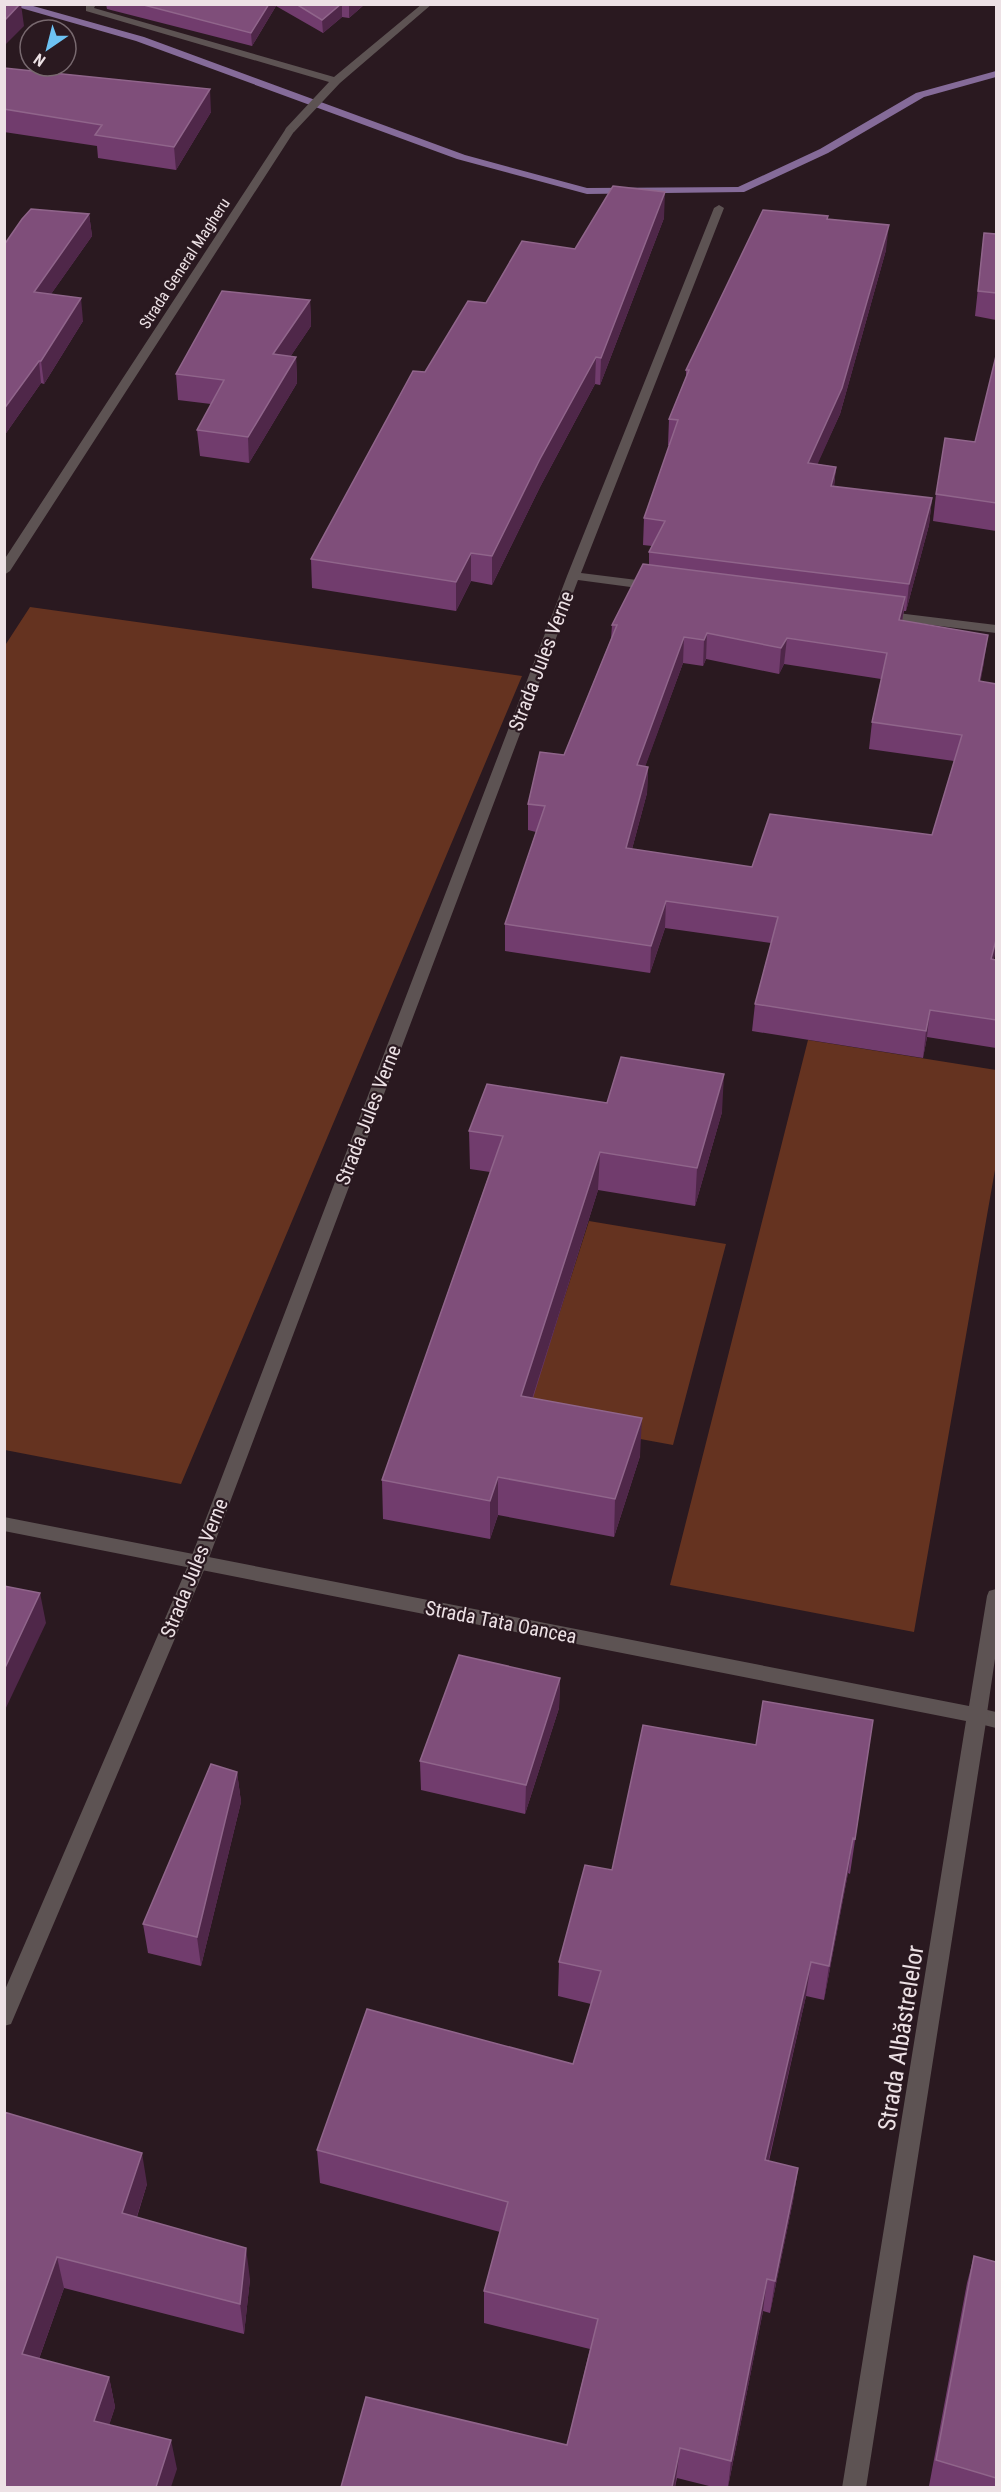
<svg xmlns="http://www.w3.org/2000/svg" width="1001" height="2492" font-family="'Roboto Condensed',sans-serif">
	<rect width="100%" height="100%" fill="#2a1920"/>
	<!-- green -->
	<path fill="#653320" d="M30,607L522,676L181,1484L5,1450L4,647Z
		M808,1040L996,1070V1164L914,1632L670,1585Z
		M589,1221L726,1244L673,1445L526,1418Z"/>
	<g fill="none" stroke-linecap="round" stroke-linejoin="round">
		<!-- stream -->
		<path fill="#856b99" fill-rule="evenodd" d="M7,4H26L144,37L465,155L587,188L738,187L820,149L916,93L996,71V77L924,97L828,153L744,192L587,194L457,159L136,41Z"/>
		<!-- service -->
		<path fill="#5d5353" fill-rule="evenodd" d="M86,4H96L94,8L334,77L422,4H432L340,83L294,132L290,133L285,130L286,128L329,82L86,11Z"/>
		<!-- minor -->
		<path fill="#5d5353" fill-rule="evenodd" d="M290,127L295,130L10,571L4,575V560L285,130Z
			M719,205L724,208L581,573L653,582L659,586L653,590L578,580L207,1563L14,2017L11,2024L4,2026V1992L189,1563L567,576L714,208Z
			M881,611L996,625V633L876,618L875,615Z
			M979,1708L996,1712V1728L972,1722L969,1716L972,1710Z"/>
		<!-- tertiary -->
		<path fill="#5d5353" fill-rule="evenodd" d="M4,1517L969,1706L987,1596L989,1591L996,1589V1652L987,1713L989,1716L986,1722L866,2488H842L966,1721L4,1531Z"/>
	</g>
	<!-- wall -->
	<path fill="#713c6d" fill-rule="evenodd" d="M106,4H365L349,18L342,17L323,33L276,6L252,46L107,9Z
		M4,68L211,112L176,170L98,158L97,146L4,132Z
		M89,214L92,236L51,294L83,321L44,384L41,383L4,436V245Z
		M828,216V220L886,250L840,414L817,464L836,467L834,487L932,498L929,525L906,611H904L902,621L984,662L980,682L994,959L996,960V1048L927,1037L923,1058L752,1031L755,1004L771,943L665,928L650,973L505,951V924L536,832L528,830V804L564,755L611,639L612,625L649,565V552L652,546L643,545L644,518L670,446L668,445L669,419L686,377V370ZM706,659L779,674L784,664L881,679L872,722L869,749L954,761L932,835L752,867L632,849L647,793L648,767L645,766L683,663L703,666Z
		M664,218L600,385L595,384L540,487L492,585L471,581L456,611L312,588L311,559L425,372L486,303L575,249Z
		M984,233L996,234V320L975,316Z
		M310,300L311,326L290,357H296L297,383L249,463L200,456L197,430L211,404L178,400L176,374Z
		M996,356V531L933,521L936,494L975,442Z
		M607,1103L722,1112L695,1206L598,1190L533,1398L640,1456L614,1537L498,1515L490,1539L383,1519L382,1480L490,1172L470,1169L469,1131Z
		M560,1678L559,1708L525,1814L421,1790L420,1761Z
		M873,1720L850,1874L848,1873L824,2000L806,1996L769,2161L798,2168L793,2201L770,2313L763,2311L728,2487H713L677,2478L675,2487H341L567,2445L590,2349L484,2323V2291L500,2232L320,2183L317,2150L573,2064L591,2004L558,1996L559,1962L612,1870L756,1745Z
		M237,1772L241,1802L201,1966L148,1953L143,1924Z
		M4,2112L147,2184L137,2217L250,2279L244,2334L64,2288L39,2359L109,2377L115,2407L109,2425L177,2469L4,2487Z
		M974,2256L996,2262V2487H936L929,2486L967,2283Z"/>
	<!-- shaded-wall -->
	<path fill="#4f2749" d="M20,4H21L24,26L4,46V21Z
		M269,4H276V6L252,46L251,33Z
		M341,4H342V17L323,33L322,20Z
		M365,4L349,18V5Z
		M210,89L211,112L176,170L174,147Z
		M665,192L664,218L600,385L601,358Z
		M89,214L92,236L37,314L34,292Z
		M889,225L886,250L840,414L806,490L808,463Z
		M81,298L83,321L44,384L41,361Z
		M310,300L311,326L274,381L273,354Z
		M296,357L297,383L249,463L248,437Z
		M596,357L595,384L540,487L492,585V556L540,459Z
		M39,361L41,383L4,436V409Z
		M836,467L833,493L831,486Z
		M932,498L929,525L906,611L909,584Z
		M471,553V581L456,611V582Z
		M905,597L902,623L899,620Z
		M707,633L706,659L703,666L704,640Z
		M988,635L984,662L976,708L979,681Z
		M684,637L683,663L636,792L637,765Z
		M787,638L784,664L779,674L781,648Z
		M648,767L647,793L625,875L626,848Z
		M666,901L665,928L650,973L651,946Z
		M996,940V951L987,986L991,959Z
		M930,1010L927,1037L923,1058L926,1031Z
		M724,1074L722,1112L695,1206L697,1168Z
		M600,1152L598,1190L521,1434V1396Z
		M642,1418L640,1456L614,1537L615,1499Z
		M498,1477V1515L490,1539V1501Z
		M40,1593L46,1623L4,1712V1670Z
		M560,1678L559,1708L525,1814L526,1785Z
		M237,1772L241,1802L201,1966L197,1937Z
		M853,1838L848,1873L824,2000L829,1966Z
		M811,1962L806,1996L761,2193L765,2160Z
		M142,2153L147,2184L128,2244L122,2213Z
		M798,2168L793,2201L770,2313L775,2281Z
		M246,2248L250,2279L244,2334L240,2304Z
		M57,2257L64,2288L30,2384L22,2354Z
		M767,2279L763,2311L728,2487L731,2461Z
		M109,2377L115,2407L101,2450L94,2421Z
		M171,2440L177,2469L171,2487H156Z
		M680,2448L675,2487H672Z"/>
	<!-- building -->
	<path fill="#7f4e7a" stroke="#90658b" stroke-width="1.5" fill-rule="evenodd" d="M4,4H20L4,21Z
		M140,4H269L251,33Z
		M296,4H341L322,20Z
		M4,68L210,89L174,147L95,135L102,125L4,109Z
		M613,186L665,192L601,358L596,357L540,459L492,556L471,553L456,582L311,559L413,371L425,372L468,301L486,303L522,241L575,249Z
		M31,209L89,214L34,292L81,298L41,361H39L4,409V245L22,219Z
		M763,210L828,216L827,219L889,225L842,388L808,463L836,467L831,486L932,498L909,584L649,552L665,521L644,518L678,420L669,419L689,370H686Z
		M984,233L996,234V293L978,291Z
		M222,291L310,300L273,354L296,357L248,437L197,430L224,380L176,374Z
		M996,356V503L936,494L945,438L975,442Z
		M643,564L905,597L899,620L988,635L979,681L996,684V940L991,959L996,960V1020L930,1010L926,1031L755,1004L778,917L666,901L651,946L505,924L545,806L528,804L540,752L564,755L617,625H612ZM707,633L781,648L787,638L887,653L872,722L962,735L932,835L770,814L752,867L626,848L648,767L637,765L684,637L704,640Z
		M621,1057L724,1074L697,1168L600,1152L521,1396L642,1418L615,1499L498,1477L490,1501L382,1480L503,1136L469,1131L487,1084L607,1103Z
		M4,1586L40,1593L4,1670Z
		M459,1655L560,1678L526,1785L420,1761Z
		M763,1701L873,1720L855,1839L853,1838L829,1966L811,1962L765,2160L798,2168L775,2281L767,2279L731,2461L680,2448L672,2487H341L366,2397L567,2445L598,2319L484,2291L508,2202L317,2150L367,2009L573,2064L601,1971L559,1962L585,1865L612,1870L643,1725L756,1745Z
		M211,1764L237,1772L197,1937L143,1924Z
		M4,2112L142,2153L122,2213L246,2248L240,2304L57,2257L22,2354L109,2377L94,2421L171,2440L156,2487H4Z
		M974,2256L996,2262V2478L936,2460Z"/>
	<g text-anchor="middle" stroke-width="4.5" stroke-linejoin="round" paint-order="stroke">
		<!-- far-street labels -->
		<g font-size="16" fill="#ede1e5" stroke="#2a1920">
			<text transform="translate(184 263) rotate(-57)" y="6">Strada General Magheru</text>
		</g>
		<!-- street labels -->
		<g font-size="20" fill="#ede1e5" stroke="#2a1920">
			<text transform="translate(541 661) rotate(-69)" y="7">Strada Jules Verne</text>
			<text transform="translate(368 1115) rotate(-69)" y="7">Strada Jules Verne</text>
			<text transform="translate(194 1568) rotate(-68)" y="7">Strada Jules Verne</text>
			<text transform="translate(501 1622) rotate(11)" y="7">Strada Tata Oancea</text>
		</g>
		<!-- near-street labels -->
		<g font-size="24" fill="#ede1e5" stroke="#2a1920">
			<text transform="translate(901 2038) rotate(-81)" y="8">Strada Albăstrelelor</text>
		</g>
	</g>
	<!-- border -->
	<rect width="1001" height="2492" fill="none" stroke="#ede1e5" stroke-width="12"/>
	<!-- north arrow -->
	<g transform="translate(48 48) rotate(215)"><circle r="28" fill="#2a1920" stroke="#78696f" stroke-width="1.5"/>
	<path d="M0-4.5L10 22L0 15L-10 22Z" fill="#6dc2f3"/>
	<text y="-9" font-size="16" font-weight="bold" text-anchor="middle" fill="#ede1e5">N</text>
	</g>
</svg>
